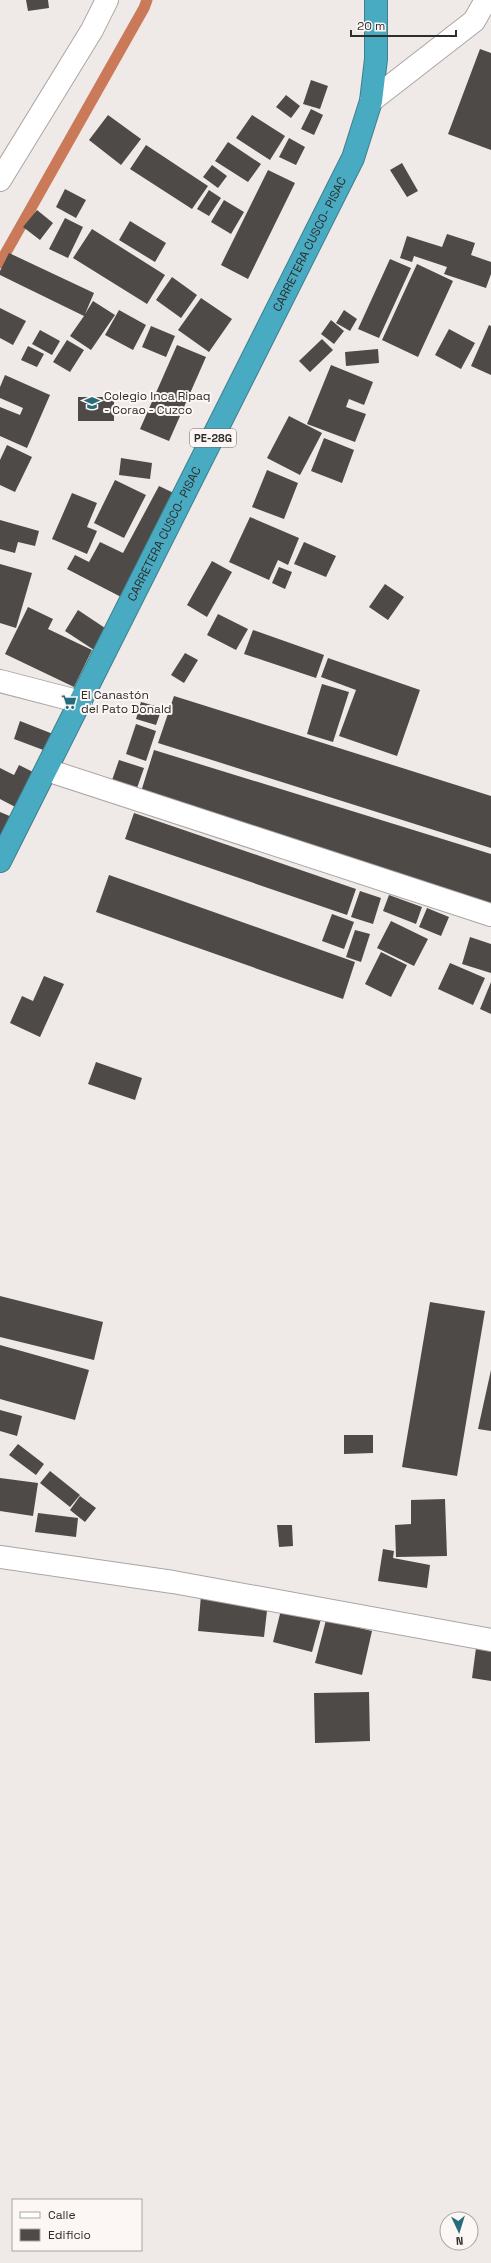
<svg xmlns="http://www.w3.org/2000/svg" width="491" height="2263" font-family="'Space Grotesk',sans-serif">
	<rect width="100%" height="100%" fill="#efe9e7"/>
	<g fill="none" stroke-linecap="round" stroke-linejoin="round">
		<!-- stream -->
		<path stroke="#ca7a58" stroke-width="11" d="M0,263L144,8L147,0"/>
	</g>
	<!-- building -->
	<path fill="#4e4a48" d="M26,0H48L49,8L28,11Z
		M480,49L491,53V150L448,134Z
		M311,80L328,86L320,109L303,104Z
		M286,95L300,106L291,118L276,107Z
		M311,109L323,115L314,135L301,129Z
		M108,115L141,139L121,165L89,140Z
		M252,115L285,136L270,160L236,138Z
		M289,138L305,147L296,165L279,157Z
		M228,142L261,164L248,182L215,161Z
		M146,145L208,186L192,209L130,169Z
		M402,163L418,191L407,197L390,170Z
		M212,165L227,176L218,188L203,177Z
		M268,170L295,183L248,279L221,265Z
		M65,189L86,200L76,218L56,207Z
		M209,190L221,198L209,216L197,209Z
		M224,200L244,212L231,234L211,222Z
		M37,210L53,223L40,240L23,227Z
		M65,218L83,227L68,258L49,249Z
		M130,221L166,243L155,262L119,240Z
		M92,229L165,275L147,304L73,258Z
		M447,234L475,243L471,255L491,262V274L486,288L444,274L447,267L414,256L412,262L400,258L407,236L442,247Z
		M9,253L94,293L85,314L93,301L115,315L91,350L70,336L84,316L0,275V271Z
		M390,259L411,268L379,338L358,329Z
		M417,264L453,281L418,357L382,340Z
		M172,277L197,295L181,318L156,300Z
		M201,298L232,319L209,352L178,330Z
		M0,308L26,321L13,345L0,338Z
		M119,310L146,325L133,350L105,335Z
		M344,310L357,319L350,331L336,323Z
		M331,320L344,331L334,344L321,334Z
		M489,325L491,326V375L471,366Z
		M151,326L175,336L166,357L142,347Z
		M449,329L475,343L461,369L435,355Z
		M40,330L60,341L52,355L32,344Z
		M322,339L333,350L310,372L299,361Z
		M67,340L84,350L70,372L53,362Z
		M177,345L206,357L169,441L140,429Z
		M28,346L44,354L37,367L21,360Z
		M378,349L379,363L346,366L345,352Z
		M331,365L373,382L364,405L349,399L346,407L366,414L355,442L307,424Z
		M5,375L50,395L27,448L0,436V407L20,415L23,408L0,398V387Z
		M78,397H114V421H78Z
		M289,416L322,433L300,475L267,458Z
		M324,438L354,450L342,483L311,471Z
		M7,445L32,457L15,492L0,485V460Z
		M121,458L152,463L150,479L119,475Z
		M267,470L298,483L284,519L252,507Z
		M115,480L146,495L124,538L94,523Z
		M159,486L180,496L125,599L67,569L75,555L89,562L100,542L123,553Z
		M72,493L97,503L87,527L97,531L87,554L52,539Z
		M250,517L299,538L288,565L278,560L269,580L229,562Z
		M0,520L39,531L35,546L18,542L15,553L0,549Z
		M304,542L336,556L326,577L294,564Z
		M212,561L232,572L207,617L187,605Z
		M0,564L32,573L16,628L0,623Z
		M279,567L292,572L285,589L272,583Z
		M385,584L404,597L388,620L369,607Z
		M28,607L53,619L48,629L92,650L74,687L5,654Z
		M78,610L108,630L94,650L65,631Z
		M218,614L248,629L236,650L207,635Z
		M253,630L324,655L316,678L244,654Z
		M185,653L198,660L184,683L171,675Z
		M328,658L420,690L397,756L339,736L356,690L321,677Z
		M322,684L349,692L333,742L307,734Z
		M174,696L491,796V848L158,743Z
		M141,702L162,708L156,725L136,719Z
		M20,721L53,734L46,751L14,739Z
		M136,724L156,731L146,761L126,754Z
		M154,750L491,854V903L140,795Z
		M119,760L144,768L135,794L110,786Z
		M19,765L41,776L23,811L0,799V768L14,775Z
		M0,812L12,817L0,842Z
		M134,813L356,889L347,915L125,839Z
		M109,875L355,962L343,999L96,912Z
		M360,891L381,898L373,924L351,917Z
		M389,895L422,907L416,924L383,911Z
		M427,908L449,917L441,936L419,927Z
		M332,914L354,922L344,949L322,941Z
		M391,921L428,939L414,966L377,948Z
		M355,930L370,934L361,962L346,957Z
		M470,937L491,944V973L462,964Z
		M381,952L407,965L391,997L365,984Z
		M450,963L485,978L473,1005L438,989Z
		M44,976L64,984L40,1037L10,1023L22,996L33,1001Z
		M491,982V1014L480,1009Z
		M96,1062L142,1078L135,1100L88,1084Z
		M0,1296L103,1322L94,1360L0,1337Z
		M430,1302L485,1311L457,1476L402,1467Z
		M0,1345L89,1370L75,1420L0,1399Z
		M491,1370V1431L478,1429Z
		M0,1410L22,1416L17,1436L0,1431Z
		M344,1435H373V1453L344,1454Z
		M18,1444L44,1464L36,1475L9,1455Z
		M50,1471L80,1495L70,1507L40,1483Z
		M0,1478L38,1483L33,1516L0,1511Z
		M80,1496L96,1508L85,1522L70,1510Z
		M445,1499L447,1556L396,1557L395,1525L411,1524V1500Z
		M38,1513L78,1518L76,1537L35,1532Z
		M277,1525H292L293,1546L279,1547Z
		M383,1549L394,1551L393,1558L430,1565L427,1588L378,1581Z
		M201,1595L268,1602L264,1637L198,1631Z
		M281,1610L321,1619L312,1652L273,1642Z
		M326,1620L372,1631L362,1675L315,1663Z
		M476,1648L491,1650V1681L472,1678Z
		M369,1692L370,1741L315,1743L314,1693Z"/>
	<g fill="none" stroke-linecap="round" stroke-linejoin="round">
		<!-- street casing -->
		<g stroke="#aba5a3" stroke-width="24">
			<path id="street" d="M371,101L474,21L486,0
				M0,180L92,30L107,0
				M0,681L81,702
				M47,770L491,915
				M0,1557L173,1582L491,1640"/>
		</g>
		<!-- highway casing -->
		<g stroke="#3f7f8d" stroke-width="24">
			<g id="highway">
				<path id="s1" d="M0,861L353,158L371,101L376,59V0"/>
			</g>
		</g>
		<!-- street -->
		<use href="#street" stroke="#fff" stroke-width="22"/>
		<!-- highway -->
		<use href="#highway" stroke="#48abc1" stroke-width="22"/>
	</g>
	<!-- icons -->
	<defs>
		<g id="university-bare" transform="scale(1.2)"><path d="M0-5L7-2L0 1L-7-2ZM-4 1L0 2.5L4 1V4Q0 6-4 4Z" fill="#266c7b" stroke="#fcf6f4" stroke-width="2.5" paint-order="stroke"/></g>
		<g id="supermarket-bare" transform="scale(1.2)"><path d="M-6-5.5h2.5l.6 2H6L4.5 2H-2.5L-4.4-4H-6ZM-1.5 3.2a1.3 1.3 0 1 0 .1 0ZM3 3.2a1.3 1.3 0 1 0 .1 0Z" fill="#266c7b" stroke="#fcf6f4" stroke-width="2.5" paint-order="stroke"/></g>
	</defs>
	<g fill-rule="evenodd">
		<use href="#university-bare" x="92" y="403"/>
		<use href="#supermarket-bare" x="69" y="702"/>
	</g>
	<g text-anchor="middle" stroke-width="4" stroke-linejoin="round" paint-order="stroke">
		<!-- shield labels -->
		<rect fill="#fcf6f4" stroke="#6c6968" stroke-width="1" x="190" y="429" width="46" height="18" rx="3"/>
		<g font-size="11" font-weight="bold" fill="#2f2c2c">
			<text x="213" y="442">PE-28G</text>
		</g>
		<!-- street labels -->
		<g font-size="12" fill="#2f2c2c" stroke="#fcf6f4">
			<text dy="4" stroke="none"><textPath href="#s1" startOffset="690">CARRETERA CUSCO- PISAC</textPath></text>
			<text dy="4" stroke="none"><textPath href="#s1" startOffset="366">CARRETERA CUSCO- PISAC</textPath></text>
		</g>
		<!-- poi labels -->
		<g font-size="12" fill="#2f2c2c" stroke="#fcf6f4" text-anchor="start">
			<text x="104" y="400">Colegio Inca Ripaq<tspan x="104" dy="14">- Corao - Cuzco</tspan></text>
			<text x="81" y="699">El Canastón<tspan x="81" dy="14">del Pato Donald</tspan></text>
		</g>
	</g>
	<!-- legend -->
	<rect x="12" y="2199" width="130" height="52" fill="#fcf6f4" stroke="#aaa5a4"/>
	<rect x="20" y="2212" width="20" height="6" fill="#ffffff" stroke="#aaa5a4"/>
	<text x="48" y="2219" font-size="12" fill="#2f2c2c">Calle</text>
	<rect x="20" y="2229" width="20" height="12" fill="#4e4a48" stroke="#aaa5a4"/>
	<text x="48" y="2239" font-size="12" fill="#2f2c2c">Edificio</text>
	<!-- north arrow -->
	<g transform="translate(459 2231) rotate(176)"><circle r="19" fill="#fcf6f4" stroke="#aaa5a4"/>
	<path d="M0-3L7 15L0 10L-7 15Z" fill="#266c7b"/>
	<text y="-6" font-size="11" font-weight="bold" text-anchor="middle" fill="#2f2c2c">N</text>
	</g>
	<!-- scale -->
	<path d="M351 30v6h105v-6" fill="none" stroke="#2f2c2c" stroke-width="2"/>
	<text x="357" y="30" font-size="12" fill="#2f2c2c" stroke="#fcf6f4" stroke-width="3" paint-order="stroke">20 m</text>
</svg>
